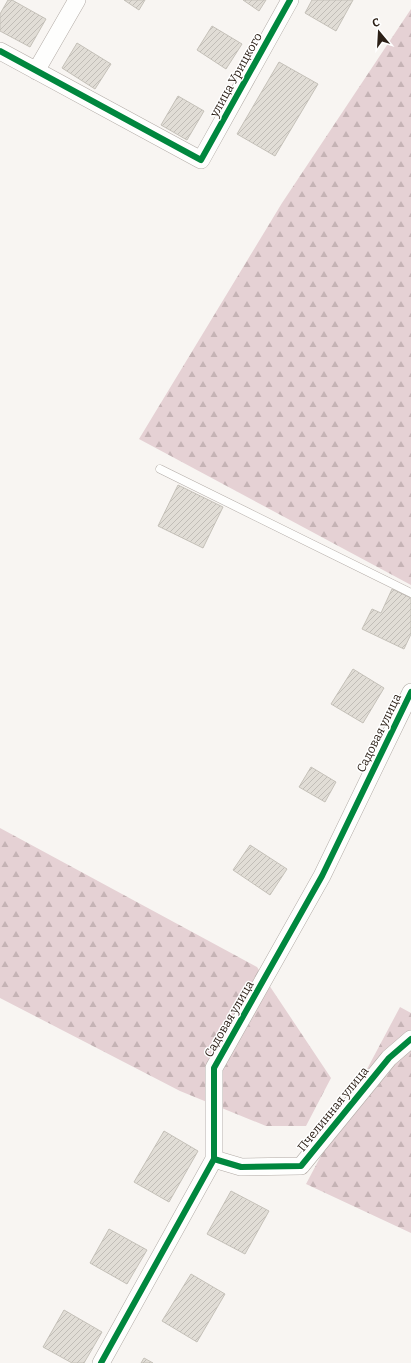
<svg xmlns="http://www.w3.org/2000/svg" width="411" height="1363" font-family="Bitter,serif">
	<defs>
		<pattern id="forest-firs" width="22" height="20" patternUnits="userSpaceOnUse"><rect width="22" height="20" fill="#e5d1d4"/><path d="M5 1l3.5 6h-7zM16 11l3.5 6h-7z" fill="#c5b3b5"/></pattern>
		<pattern id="building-hatch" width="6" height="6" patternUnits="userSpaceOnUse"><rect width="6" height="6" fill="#e1ddd6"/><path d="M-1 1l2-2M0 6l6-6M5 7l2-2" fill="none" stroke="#c1bdb7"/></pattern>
	</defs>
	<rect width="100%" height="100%" fill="#f8f5f2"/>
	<!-- forest -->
	<path fill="url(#forest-firs)" d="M411,9V585L139,439L282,203Z
		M0,828L257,967L331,1078L306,1126H266L180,1091L0,998Z
		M400,1007L411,1013V1233L306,1184Z"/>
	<!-- building -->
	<path fill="url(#building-hatch)" stroke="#c5c1b9" d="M8,0H12L46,19L30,47L0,31V14Z
		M124,0H145L139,10Z
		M243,0H266L259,11Z
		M312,0H353L336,31L305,13Z
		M212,26L242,44L226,69L197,50Z
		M77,43L111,64L95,89L62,68Z
		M279,62L318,84L275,156L237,134Z
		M178,96L204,111L187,140L161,125Z
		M178,485L223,507L203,548L158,526Z
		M392,589L411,598V634L404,649L362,629L372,609L381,613Z
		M353,669L384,688L363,723L331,704Z
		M311,767L336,782L325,802L299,787Z
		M250,845L287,869L270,895L233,870Z
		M164,1131L198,1151L169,1202L134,1182Z
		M231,1191L269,1211L245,1254L207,1234Z
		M109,1229L147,1250L127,1284L90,1263Z
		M191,1274L225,1294L197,1342L162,1321Z
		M64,1310L102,1332L84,1363H72L43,1347Z
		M144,1358L153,1363H141Z"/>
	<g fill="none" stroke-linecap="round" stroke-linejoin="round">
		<!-- service casing -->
		<g stroke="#b2aba6" stroke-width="9">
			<path id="service" d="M160,469L411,593"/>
		</g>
		<!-- minor casing -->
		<g stroke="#b2aba6" stroke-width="18">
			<path id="minor" d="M0,51L201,160L290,0
				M36,71L77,0
				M214,1159L241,1167L301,1166L389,1058L411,1039
				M101,1363L214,1159V1068L322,876L411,692"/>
		</g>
		<!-- service -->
		<use href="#service" stroke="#fefefd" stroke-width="8"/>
		<!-- minor -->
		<use href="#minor" stroke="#fefefd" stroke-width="17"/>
		<!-- cycleway casing -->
		<g stroke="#fff" stroke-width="8">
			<path id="cycleway" d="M0,51L201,160L290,0
				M214,1159L241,1167L301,1166L389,1058L411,1039
				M101,1363L214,1159V1068L322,876L411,692"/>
		</g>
		<!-- cycleway -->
		<use href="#cycleway" stroke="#00873e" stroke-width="6"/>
	</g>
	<g text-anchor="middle" stroke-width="3" stroke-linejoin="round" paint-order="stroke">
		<!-- street labels -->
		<g font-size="12" fill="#2c2017" stroke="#fff">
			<text transform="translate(236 75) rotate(-61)" y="4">улица Урицкого</text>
			<text transform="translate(379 733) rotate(-64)" y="4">Садовая улица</text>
			<text transform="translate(229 1019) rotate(-60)" y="4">Садовая улица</text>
			<text transform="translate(333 1109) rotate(-51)" y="4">Пчелинная улица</text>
		</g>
	</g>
	<!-- north arrow -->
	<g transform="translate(379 32) rotate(342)" stroke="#ffffff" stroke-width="3" paint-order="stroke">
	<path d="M0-3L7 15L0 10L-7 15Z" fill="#2c2017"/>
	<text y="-6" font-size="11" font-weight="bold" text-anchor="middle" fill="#2c2017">С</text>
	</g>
</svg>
